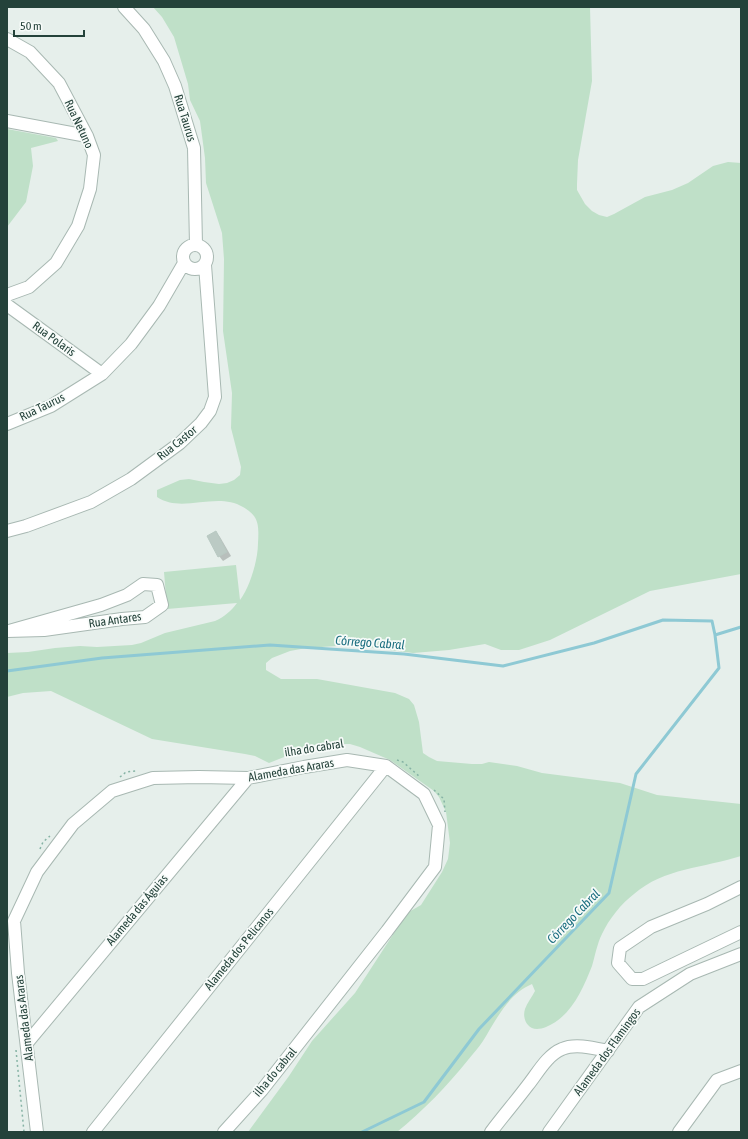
<svg xmlns="http://www.w3.org/2000/svg" width="748" height="1139" font-family="'Asap Condensed',sans-serif">
	<rect width="100%" height="100%" fill="#e6efeb"/>
	<!-- green -->
	<path fill="#bfe0c8" d="M153,7H590L592,81L578,160L577,184V190L585,204L592,211L599,215L607,217L614,214L645,197L672,190L688,183L713,166L728,162L741,163V574L650,591L550,640L519,650H501L485,644L449,650L413,653L352,645L306,648L290,651L272,658L266,663V670L281,679H317L395,693L409,699L414,705L419,722L423,753L429,757L437,761L472,764H482L489,762L517,766L542,773L620,783L657,795L741,804V856C704,868 664,868 634,894C621,904 609,919 602,934C597,944 595,956 592,966C583,989 571,1017 546,1027C544,1028 539,1029 537,1029C527,1029 522,1018 525,1009C527,1003 532,997 535,991L532,984C508,994 496,1020 483,1041C479,1047 473,1054 468,1060C447,1086 423,1111 397,1132H248L289,1076L312,1041L355,993L407,913L421,905L442,872L448,859L450,843L446,812L439,797L434,791L390,760L360,747L350,744H317L269,763L255,756L245,754L152,739L51,691L23,693L7,697V653L28,652L55,648L80,646L97,647L132,645L141,643L165,633L215,621C224,617 231,611 237,603L167,609L164,572L236,565L240,600C250,587 258,560 258,543C259,525 259,516 243,507C216,491 182,514 157,497V490L180,480L189,479L204,482L219,484L227,483L234,480L240,475L241,467L231,428L232,393L223,331L224,259L222,233L206,183L205,158L200,121L190,100L188,84L174,37L162,17Z
		M7,129L56,138L58,141L31,148L33,166L26,202L7,227Z"/>
	<!-- shadow -->
	<path fill="#0003" d="M216,532L220,537L231,556L223,561L219,556Z"/>
	<g fill="none" stroke-linecap="round" stroke-linejoin="round">
		<!-- stream -->
		<path stroke="#8ec9d4" stroke-width="3" d="M7,671L102,658L270,645L404,654L503,666L594,643L663,620L712,621L715,635L741,627
			M362,1132L424,1102L479,1029L609,893L636,774L719,668L715,635"/>
	</g>
	<!-- building -->
	<path fill="#bbcac4" stroke="#b8c9c2" d="M216,531L227,552L218,557L207,536Z"/>
	<g fill="none" stroke-linecap="round" stroke-linejoin="round">
		<!-- minor casing -->
		<g stroke="#a8b8b2" stroke-width="14">
			<path id="minor" d="M124,7L144,29L164,61L175,86L194,148L196,245
				M7,39L30,52L59,83L87,136L94,155L90,189L78,226L56,263L29,287L7,295
				M7,121L87,136
				M183 257a12 12 0 1 1 24 0a12 12 0 1 1-24 0Z
				M7,305L102,374
				M7,424L51,406L102,374L131,344L159,306L184,263
				M7,531L26,526L91,502L131,479L180,443L201,423L210,411L215,397L205,265
				M7,631L44,630L122,619L145,617L162,605L157,585L143,584L127,595L101,605L9,631
				M741,887L707,904L651,927L620,948L618,963L632,979H643L741,932
				M27,1043L248,778
				M37,1132L18,973L14,921L37,872L73,824L112,791L153,778L199,777L248,778L304,767L347,760L386,766L424,794L439,825L435,867L387,931L262,1090L224,1132
				M93,1132L386,766
				M491,1132C503,1116 516,1101 528,1085C537,1074 547,1055 562,1049C575,1043 594,1048 608,1051
				M549,1132L639,1007L690,974L741,954
				M679,1132L717,1080L741,1071"/>
		</g>
		<!-- path -->
		<path stroke="#86b3a5" stroke-width="1.5" stroke-dasharray="2 3" stroke-linecap="butt" d="M397,760L403,762L420,777
			M120,777L126,772L136,771
			M434,790L444,799L445,812
			M40,849L43,842L50,836
			M16,1050L24,1132"/>
		<!-- minor -->
		<use href="#minor" stroke="#fff" stroke-width="12"/>
	</g>
	<g text-anchor="middle" stroke-width="3.5" stroke-linejoin="round" paint-order="stroke">
		<!-- street labels -->
		<g font-size="12" fill="#24423a" stroke="#f7fbf9">
			<text transform="translate(185 118) rotate(73)" y="4">Rua Taurus</text>
			<text transform="translate(79 124) rotate(65)" y="4">Rua Netuno</text>
			<text transform="translate(54 339) rotate(36)" y="4">Rua Polaris</text>
			<text transform="translate(42 407) rotate(-26)" y="4">Rua Taurus</text>
			<text transform="translate(177 443) rotate(-39)" y="4">Rua Castor</text>
			<text transform="translate(115 620) rotate(-8)" y="4">Rua Antares</text>
			<text transform="translate(314 748) rotate(-9)" y="4">ilha do cabral</text>
			<text transform="translate(291 770) rotate(-10)" y="4">Alameda das Araras</text>
			<text transform="translate(137 910) rotate(-50)" y="4">Alameda das Águias</text>
			<text transform="translate(239 949) rotate(-51)" y="4">Alameda dos Pelicanos</text>
			<text transform="translate(24 1018) rotate(-97)" y="4">Alameda das Araras</text>
			<text transform="translate(607 1052) rotate(-54)" y="4">Alameda dos Flamingos</text>
			<text transform="translate(275 1072) rotate(-50)" y="4">ilha do cabral</text>
		</g>
		<!-- water labels -->
		<g font-size="13" font-style="italic" fill="#1c6f80" stroke="#f7fbf9">
			<text transform="translate(370 642) rotate(4)" y="5">Córrego Cabral</text>
			<text transform="translate(573 916) rotate(-46)" y="5">Córrego Cabral</text>
		</g>
	</g>
	<!-- border -->
	<rect width="748" height="1139" fill="none" stroke="#24423a" stroke-width="16"/>
	<!-- scale -->
	<path d="M14 30v6h70v-6" fill="none" stroke="#24423a" stroke-width="2"/>
	<text x="20" y="30" font-size="12" fill="#24423a" stroke="#f7fbf9" stroke-width="3" paint-order="stroke">50 m</text>
</svg>
